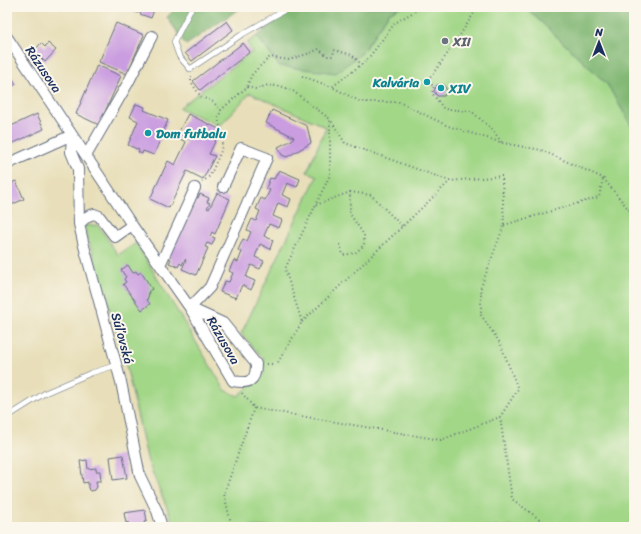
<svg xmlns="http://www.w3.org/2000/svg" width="641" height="534" font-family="Sriracha,sans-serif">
	<rect width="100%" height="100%" fill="#fbf7ec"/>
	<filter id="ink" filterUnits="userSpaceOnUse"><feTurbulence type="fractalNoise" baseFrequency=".025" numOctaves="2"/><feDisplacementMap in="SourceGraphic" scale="8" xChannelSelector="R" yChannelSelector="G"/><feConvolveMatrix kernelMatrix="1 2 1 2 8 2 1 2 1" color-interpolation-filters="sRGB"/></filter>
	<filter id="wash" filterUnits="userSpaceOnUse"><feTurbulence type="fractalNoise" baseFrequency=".012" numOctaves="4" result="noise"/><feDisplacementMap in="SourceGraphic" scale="16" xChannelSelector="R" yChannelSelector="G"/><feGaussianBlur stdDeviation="0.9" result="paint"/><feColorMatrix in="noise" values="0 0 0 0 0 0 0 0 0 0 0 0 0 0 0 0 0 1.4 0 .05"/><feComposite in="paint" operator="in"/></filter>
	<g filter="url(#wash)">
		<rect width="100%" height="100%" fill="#e8dfba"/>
		<!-- green -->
		<path fill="#a3d788" stroke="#5f8373" d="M400,7H525L607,84L634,130V527H175L148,462L123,352L84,226L98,225L118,255L136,243L225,390L238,396L263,375L264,359L241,334L317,176L307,172L326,127L250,93L220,126L179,108L252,52L247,43L257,36L279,66L361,54L389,13Z"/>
		<!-- forest -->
		<path fill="#82b874" stroke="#4e7469" d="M177,7H242L186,45L167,17Z
			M293,7H400L389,13L361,54L336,73L279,66L257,36Z
			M525,7H634V130L607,84Z"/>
		<g id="blocks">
			<!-- building -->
			<path fill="#ca9de0" d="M129,7H140L138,13L128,9Z
				M143,7H153V9L154,10L151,18L140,14Z
				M227,21L233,30L192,61L185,53Z
				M116,23L144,35L127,74L99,62Z
				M41,43L45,47L48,43L56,50L45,62L34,51Z
				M243,43L250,52L200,90L193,81Z
				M97,65L121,76L99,125L76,114Z
				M7,70L16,84L7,90Z
				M437,85H444L447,91L444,96H437L434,91Z
				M136,104L145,107L144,110L168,120L154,155L143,151L142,154L138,152L139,150L128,145L138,121L130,117Z
				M272,110L307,126L311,143L287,157L282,155L278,147L292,140L294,137L266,123Z
				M37,114L44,129L7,146V128Z
				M188,114L221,130L209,154L215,156L203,179L187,171L169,208L150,199L168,161L175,165L186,142L176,137Z
				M279,170L300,179L297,187L287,183L282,195L291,199L288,207L278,203L273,216L282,220L279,228L269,224L264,236L273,240L270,249L260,244L255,257L264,261L260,269L251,265L246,277L255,281L251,290L242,285L236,298L220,292L225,281L229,282L233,273L229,271L234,260L238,262L242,252L238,250L243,239L247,241L251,232L247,230L252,219L256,221L260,211L256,209L261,198L265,200L270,190L266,188L270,178L274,179Z
				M16,181L24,199L7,207V185Z
				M217,193L230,199L215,234L212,232L210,236L215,238L212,245L207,243L205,247L208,248L196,275L182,269L186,260L185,259L182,265L180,263L178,267L169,263L171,259L168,258L196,197L198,198L200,194L209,198L207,202L210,203L207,208L209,209Z
				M128,265L133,273L136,271L138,274L141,272L152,289L148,292L149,294L147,300L150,304L142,310L123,284L126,282L124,279L126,277L121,270Z
				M123,455L127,478L113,480L110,457Z
				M87,460L88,469L96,468V471H100L101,481H96L97,487L95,490L91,491L88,488V482L83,483L80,461Z
				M145,510L147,521L144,522L145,527H129L128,522L126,523L124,513Z"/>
		</g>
	</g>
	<g filter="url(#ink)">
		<use href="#blocks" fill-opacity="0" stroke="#636d7e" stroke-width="1"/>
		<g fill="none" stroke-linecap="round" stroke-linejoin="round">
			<!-- lane casing -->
			<g stroke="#636d7e" stroke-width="6">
				<path id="lane" d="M192,7L174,42L179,56L190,69L241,35L290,7
					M7,417L45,393L91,373L117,365"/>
			</g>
			<!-- street casing -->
			<g stroke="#636d7e" stroke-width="12">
				<path id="street" d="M7,37L132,225L190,308L223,323L256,364C256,382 249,384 233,381L190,308L210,287L267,158L241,148L223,187
					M86,156L128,83L152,36
					M7,164L72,135L71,152L78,169L79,224
					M132,225L115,237L99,216L94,214L88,216L79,224L84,246L121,382L140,476L157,511L162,527
					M160,265L195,188"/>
			</g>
			<!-- path -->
			<path stroke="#636d7e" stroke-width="2" stroke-dasharray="1 3" stroke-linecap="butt" d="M422,7L395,23L367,60L332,87L361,102H399L448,126L503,143L541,150L603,178L634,216
				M478,7L453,46L427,82L434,86L432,93L444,109L471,111L492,129L502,143
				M191,76V82L201,97L212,101L221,110L247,87L251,76L257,69L270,57L289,60L310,53L319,49L327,56H333L334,50L352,55L361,64
				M302,76L332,87
				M247,87L256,89L268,85L284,87L293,91L330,119V175L285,269L302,322L277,364H266
				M202,182L210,176L221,151L224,131C217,123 218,119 221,110
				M350,192L371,195L402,226
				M316,205L350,192V214L364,235V245L355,253L343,255L340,244
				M504,225L599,197L603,178
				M302,322L450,181
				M242,393L254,408L441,440L500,417L518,389L500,343L481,315V287L504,225L502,176L450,181L345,143L330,119
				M500,417L512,499L550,527
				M232,527L224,494L254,408"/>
			<!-- lane -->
			<use href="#lane" stroke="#fff" stroke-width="5"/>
			<!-- street -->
			<use href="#street" stroke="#fff" stroke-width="10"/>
		</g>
	</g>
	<!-- markers -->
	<circle fill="#6b7280" stroke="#fbf7ec" stroke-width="1.5" cx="445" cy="41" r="4"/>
	<g fill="#0f9aa8" stroke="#fbf7ec" stroke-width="1.5">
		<circle cx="427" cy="82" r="4"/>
		<circle cx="441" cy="88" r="4"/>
		<circle cx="148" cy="133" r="4"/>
	</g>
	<g text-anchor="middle" stroke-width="4" stroke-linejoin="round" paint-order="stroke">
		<!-- worship labels -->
		<g font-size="13" font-weight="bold" fill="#5b616d" stroke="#fbf7ec" text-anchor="start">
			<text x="453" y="46">XII</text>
		</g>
		<!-- street labels -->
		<g font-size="13" fill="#1b2f5e" stroke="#fbf7ec">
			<text transform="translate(44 69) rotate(56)" y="5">Rázusova</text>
			<text transform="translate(123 338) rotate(75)" y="5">Súľovská</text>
			<text transform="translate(224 340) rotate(60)" y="5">Rázusova</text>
		</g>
		<!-- culture labels -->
		<g font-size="13" font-weight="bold" fill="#0d838f" stroke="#fbf7ec" text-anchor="start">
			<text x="419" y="87" text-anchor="end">Kalvária</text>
			<text x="449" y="93">XIV</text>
			<text x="156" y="138">Dom futbalu</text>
		</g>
	</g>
	<!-- margin -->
	<rect width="641" height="534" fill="none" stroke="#fbf7ec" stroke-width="24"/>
	<!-- north arrow -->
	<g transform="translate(599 42)" stroke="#fbf7ec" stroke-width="3" paint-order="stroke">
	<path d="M0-3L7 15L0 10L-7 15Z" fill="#1b2f5e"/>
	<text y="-6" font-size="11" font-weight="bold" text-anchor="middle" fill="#1b2f5e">N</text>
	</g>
</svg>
